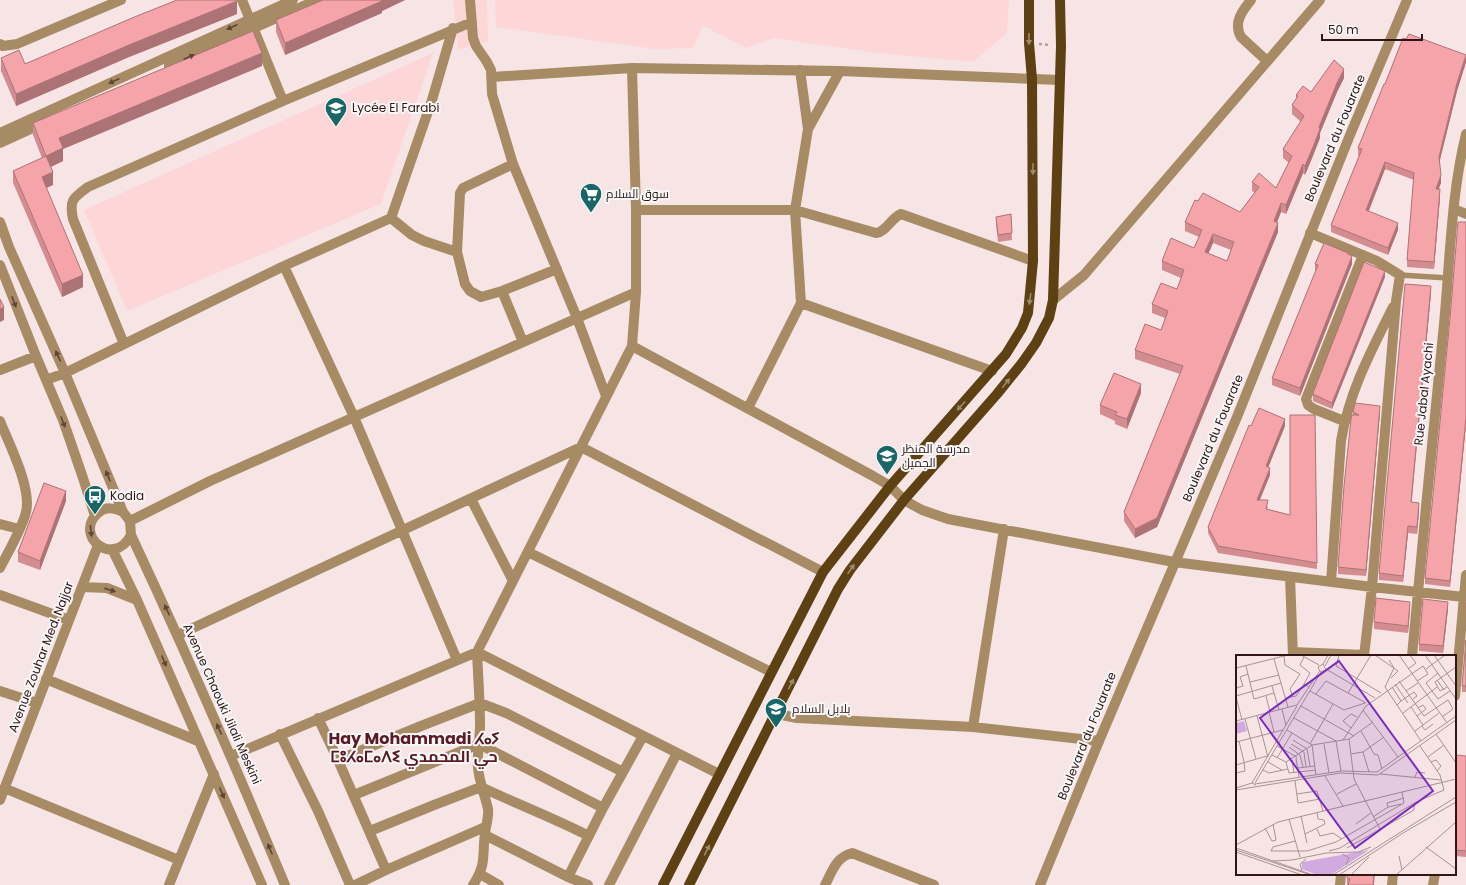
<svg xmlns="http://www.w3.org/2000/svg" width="1466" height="885" font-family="Poppins,Cairo,'Noto Sans Tifinagh',sans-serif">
	<rect width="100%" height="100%" fill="#f7e5e6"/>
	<!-- built -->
	<path fill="#fdd7d8" d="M453,0H487L488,41L458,50Z
		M495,0H1009L1007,33L973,62L877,53L774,38L746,48L703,26L693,48L654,49L496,27Z
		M433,53L381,204L127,311L84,210Z"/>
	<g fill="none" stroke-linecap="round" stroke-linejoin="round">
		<!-- path -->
		<path stroke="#b39d9e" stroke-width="2.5" stroke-dasharray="3 3" stroke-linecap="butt" d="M1039,44L1050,45"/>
		<!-- service -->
		<path stroke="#a68b64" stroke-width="5.5" d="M1400,275L1448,278"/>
		<!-- minor -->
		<path stroke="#a68b64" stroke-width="10" d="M470,0L473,38L476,46L487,62L491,70L492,94L513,164L577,318L606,396
			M1251,0C1242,11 1233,23 1241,37L1267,61
			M0,44L3,46L17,44L121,0
			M169,66L317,0
			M492,77L632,68L840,71L1059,80
			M283,101L472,22
			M808,129L840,71
			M0,133L293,0
			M0,143L46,122
			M513,164L463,188L460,193L457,252L465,284L470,291L481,297L502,291L557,269
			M1454,209L1466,214
			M636,210H795L876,233C886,232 891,218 901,214L1033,261
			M391,218L412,235L424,241L457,252
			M0,222L9,247L65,373L123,512L130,521L131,535C113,569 73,535 98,513C106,506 114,508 123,512
			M1310,233L1377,261L1400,275L1396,301L1372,587L1364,656
			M0,265L36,356L63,420L83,478L95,516
			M284,266L354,417L457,660
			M502,291L523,342
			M1053,300L1084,275L1320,0
			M801,303L992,371
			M124,344L73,219C69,200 73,198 88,187L283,101L242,0
			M632,346L873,476L890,486L904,500L922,510L948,519L1174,562L1372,587L1464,597
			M0,370L36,356
			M46,380L65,373L284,266L391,218L432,100L453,28
			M748,408L801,303L795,210L808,129L800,70
			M0,421C9,444 32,488 26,512C22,529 8,552 0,568
			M1344,421L1314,409L1308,405L1306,399L1363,255
			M471,499L513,581
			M130,521L210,481L636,292
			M0,524L19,529
			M131,535C185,650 236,767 285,885
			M112,549L137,600L262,885
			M528,552L771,672
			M1290,577L1293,656
			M1331,582L1341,441C1349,392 1371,351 1393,307
			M82,587L107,588L137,600
			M0,595L69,620
			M178,635L581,447L823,572
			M1293,652L1364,655
			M1412,656C1422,545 1433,435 1444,324C1450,261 1451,195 1466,134
			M46,679L198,741
			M0,691L37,703
			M1455,696L1466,575
			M777,714L797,718L973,727L1099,741
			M318,718L338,760L386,870
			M973,727L1004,529
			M280,734L318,811L350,885
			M231,756L477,652L719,774
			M338,760L421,726L480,703L506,713L623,772
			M4,788L179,860
			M354,795L479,744L603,808
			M0,800L98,545
			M370,831L434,805L481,787C517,804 554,818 589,836
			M485,835L568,877L588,885
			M480,874L499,885
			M568,877L603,808L643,736
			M169,885L214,774
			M355,885L386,870L485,827
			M473,885C487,864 482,855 485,833C486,825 489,817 488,809C485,795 479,782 478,767C477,754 480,739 480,725C480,700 478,676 477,652L632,346L636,292V210L632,68
			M609,885L677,753
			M825,885C832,872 836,857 852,853L934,885
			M1340,885L1341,874
			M1392,885L1393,874
			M1433,885L1435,874"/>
		<!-- tertiary -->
		<path stroke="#a68b64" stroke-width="10" d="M1040,885L1099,741L1237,417L1350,135L1407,0"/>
		<!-- primary -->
		<path stroke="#5d4113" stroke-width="10" d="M663,885L823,572L890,486L1006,354L1022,328L1028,313L1033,261L1032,79L1029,43V0
			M689,885L838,589L850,570L904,500L997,394L1022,363L1036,343L1049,318L1053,300L1061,46L1060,0"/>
	</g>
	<!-- wall -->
	<path fill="#d38d91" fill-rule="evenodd" d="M323,0H405L382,11V13L285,55L276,32V20Z
		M237,14L129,57L16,106L1,71V58L25,64Z
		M1466,62L1457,91L1439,162L1441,183L1438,189L1440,197L1434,269L1407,267V260L1414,180L1385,169L1369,211L1398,230L1388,255L1331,232V225L1359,156L1358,155V148L1385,84Z
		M262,66L63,149V161L51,167L53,185L46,188L83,287L62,297L13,183V171L42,158L33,135V123Z
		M1344,78L1337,92L1320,133V138L1313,156L1305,175L1303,173L1286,214L1281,212L1277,222L1278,232L1157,527L1135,538L1124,521V512L1180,374L1135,359V350L1161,330L1165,318L1152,313V304L1177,289L1181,278L1162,270V261L1194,248L1199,237L1185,231V222L1240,212L1255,193L1252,191V182L1276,188L1289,163L1283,158V149L1301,122L1292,114V105L1296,99V95L1311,92ZM1213,243L1231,250L1227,261L1208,254Z
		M1011,214L1012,240L998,242L996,224V217Z
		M1466,222V424L1450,587L1425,584V578Z
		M1348,254L1352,264L1300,396L1272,385V378L1316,272L1315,271V264Z
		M1385,277L1332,409L1313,401V393Z
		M1431,293L1411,502L1419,510L1417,534L1408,533L1403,582L1379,580V573Z
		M1141,393L1127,429L1115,424V421L1100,414V405Z
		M1353,412H1380L1366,576L1338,574V567Z
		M1315,415L1317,569L1218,553L1208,533V527L1251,426H1285L1268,467L1270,475L1260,500L1268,507L1267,509L1290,515Z
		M66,501L40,570L18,562V552Z
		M1410,608L1408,633L1374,629V622Z
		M1448,609L1443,653L1419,651V644Z
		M1466,640V692H1462V686Z
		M1466,756V857L1455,856V761Z
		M1375,874L1374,885H1347V878Z"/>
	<!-- shaded-wall -->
	<path fill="#ac7376" d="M381,0H405L382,11V13L285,55V43Z
		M237,1V14L129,57L16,106V94L129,45Z
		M262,53V66L63,149V161L46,169V156L59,138Z
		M1466,55V62L1457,91L1439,164V157L1457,83Z
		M1344,69V78L1337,92L1320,133V138L1305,175V166L1319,127L1337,83Z
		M1385,162V169L1366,217V210Z
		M1303,164V173L1286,214V205Z
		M53,172V185L42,190V177Z
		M1441,175V183L1436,196V189Z
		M1440,189V197L1434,269V262Z
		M1281,203V212L1274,230V221Z
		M1278,223V232L1157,527L1135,538V529Z
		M1398,223V230L1388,255V248Z
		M1213,234V243L1205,261V252Z
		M1352,256V264L1300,396V388Z
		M1385,271V277L1332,409V403Z
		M83,275V287L62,297V284Z
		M1431,286V293L1411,509V502Z
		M4,307V320L0,322V309Z
		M1141,384V393L1127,429V419Z
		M1380,406V412L1366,576V570Z
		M1466,418V424L1450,587V581Z
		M1285,419V426L1266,473V466Z
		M1270,468V475L1257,506V500Z
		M66,491V501L40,570V561Z
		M1419,503V510L1417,534V527Z
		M1408,526V533L1403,582V576Z
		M1410,602V608L1408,633V626Z
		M1448,602V609L1443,653V646Z"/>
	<!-- building -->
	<path fill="#f5a4a9" stroke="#ac7376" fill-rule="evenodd" d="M177,0H237V1L129,45L16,94L1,58L19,50L25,64L132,18Z
		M323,0H381L382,1L285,43L276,20Z
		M253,31L262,53L59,138L63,148L46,156L33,123Z
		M1409,34L1466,55L1457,83L1439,157L1441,175L1436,189H1440L1434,262L1407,260L1414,173L1385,162L1366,210L1398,223L1388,248L1331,225L1362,149L1358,148L1375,106L1384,84H1385L1403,38L1406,39Z
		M1334,60L1344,69L1337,83L1319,127L1320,129L1313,147L1305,166L1303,164L1286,205L1281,203L1274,221L1278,223L1157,518L1135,529L1124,512L1183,366L1135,350L1145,324L1161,330L1168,311L1152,304L1161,283L1177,289L1184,270L1162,261L1171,238L1194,248L1202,230L1185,222L1195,200L1198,201L1203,193L1240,212L1259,187L1252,182L1259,173L1276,188L1292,156L1283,149L1304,116L1292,105L1298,96L1296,95L1303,86L1311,92ZM1213,234L1234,242L1227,261L1205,252Z
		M46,156L53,172L42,177L83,275L62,284L13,171Z
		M1011,214L1012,233L998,235L996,217Z
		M1458,222H1466V418L1450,581L1425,578L1450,318Z
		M1324,243L1348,253V254L1352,256L1300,388L1272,378L1318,265L1315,264Z
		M1364,262L1385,271L1332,403L1313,394V393Z
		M1405,284L1431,286L1411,502L1419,503L1417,527L1408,526L1403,576L1379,573Z
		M0,299L4,307L0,309Z
		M1114,373L1141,384L1127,419L1115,415L1117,412L1100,405Z
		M1355,403L1380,406L1366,570L1338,567L1344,486L1351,419L1352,415H1359L1353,412Z
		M1259,408L1285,419L1266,466L1270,468L1257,500H1268L1266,509L1290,515V415H1315L1317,563L1218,546L1208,527L1249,425L1251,426Z
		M44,483L66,491L40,561L18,552Z
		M1376,598L1410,602L1408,626L1374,622Z
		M1423,599L1448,602L1443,646L1419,644Z
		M1466,640V686H1462Z
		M1456,755L1466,756V851L1455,850V761Z
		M1347,874H1374L1373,885H1348L1350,879L1347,878Z"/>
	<!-- one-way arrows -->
	<defs><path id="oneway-solid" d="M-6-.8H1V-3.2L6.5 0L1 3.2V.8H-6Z"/></defs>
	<g fill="#604435">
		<use href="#oneway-solid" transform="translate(232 27) rotate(155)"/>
		<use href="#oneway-solid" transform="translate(189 57) rotate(-24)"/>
		<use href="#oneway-solid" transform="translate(114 81) rotate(155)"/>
		<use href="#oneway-solid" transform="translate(14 302) rotate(69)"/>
		<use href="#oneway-solid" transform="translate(58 356) rotate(-115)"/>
		<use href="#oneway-solid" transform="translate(63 422) rotate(69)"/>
		<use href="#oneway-solid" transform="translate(108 476) rotate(-113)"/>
		<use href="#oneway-solid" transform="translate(91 531) rotate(84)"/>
		<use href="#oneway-solid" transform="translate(110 590) rotate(17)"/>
		<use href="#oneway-solid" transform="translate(167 610) rotate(-115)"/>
		<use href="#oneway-solid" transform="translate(164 661) rotate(67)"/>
		<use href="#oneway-solid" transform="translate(219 729) rotate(-114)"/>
		<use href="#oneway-solid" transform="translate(222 793) rotate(66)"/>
		<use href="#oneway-solid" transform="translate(270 849) rotate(-113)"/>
	</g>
	<g fill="#9b8a6e">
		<use href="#oneway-solid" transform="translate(1029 39) rotate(89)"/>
		<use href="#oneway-solid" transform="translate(1033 169) rotate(90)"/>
		<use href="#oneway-solid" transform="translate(1030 299) rotate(98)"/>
		<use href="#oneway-solid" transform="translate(1006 383) rotate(-51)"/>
		<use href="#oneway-solid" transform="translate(961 406) rotate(132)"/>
		<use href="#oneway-solid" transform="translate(851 569) rotate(-55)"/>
		<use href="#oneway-solid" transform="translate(791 684) rotate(-64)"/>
		<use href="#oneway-solid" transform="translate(707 850) rotate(-63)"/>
	</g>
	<!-- icons -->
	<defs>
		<g id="school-pin" transform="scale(1.15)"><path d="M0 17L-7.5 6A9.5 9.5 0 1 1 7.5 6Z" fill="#186667" stroke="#f7f7f7"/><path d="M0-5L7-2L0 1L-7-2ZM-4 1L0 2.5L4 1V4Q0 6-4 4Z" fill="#fff"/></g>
		<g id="supermarket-pin" transform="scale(1.15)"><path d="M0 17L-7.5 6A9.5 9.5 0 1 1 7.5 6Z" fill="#186667" stroke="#f7f7f7"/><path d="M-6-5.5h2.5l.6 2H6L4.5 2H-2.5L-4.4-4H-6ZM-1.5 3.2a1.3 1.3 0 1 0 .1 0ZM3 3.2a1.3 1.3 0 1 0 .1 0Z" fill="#fff"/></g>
		<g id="bus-pin" transform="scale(1.15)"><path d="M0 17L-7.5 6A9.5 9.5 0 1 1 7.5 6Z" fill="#186667" stroke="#f7f7f7"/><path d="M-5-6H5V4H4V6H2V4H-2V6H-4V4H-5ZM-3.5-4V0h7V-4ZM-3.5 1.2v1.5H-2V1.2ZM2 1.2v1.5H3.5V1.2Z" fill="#fff"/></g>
		<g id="university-pin" transform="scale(1.15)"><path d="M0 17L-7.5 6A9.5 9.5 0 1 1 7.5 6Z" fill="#186667" stroke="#f7f7f7"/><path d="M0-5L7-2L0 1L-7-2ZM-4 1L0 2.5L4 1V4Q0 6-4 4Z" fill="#fff"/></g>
	</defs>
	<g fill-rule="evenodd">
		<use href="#school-pin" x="336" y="108"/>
		<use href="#supermarket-pin" x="591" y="194"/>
		<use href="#school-pin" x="887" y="456"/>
		<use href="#bus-pin" x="95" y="496"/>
		<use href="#university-pin" x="776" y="709"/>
	</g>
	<g text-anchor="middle" stroke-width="4" stroke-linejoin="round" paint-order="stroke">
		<!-- poi labels -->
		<g font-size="12" fill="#311416" stroke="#f7f7f7" text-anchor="start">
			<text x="352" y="112">Lycée El Farabi</text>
			<text x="606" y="198">سوق السلام</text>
			<text x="902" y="453">مدرسة المنظر<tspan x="902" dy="14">الجميل</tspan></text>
			<text x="110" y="500">Kodia</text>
			<text x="792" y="713">بلابل السلام</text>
		</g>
		<!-- street labels -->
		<g font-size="12" fill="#311416" stroke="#f7f7f7">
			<text transform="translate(1335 138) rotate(-67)" y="4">Boulevard du Fouarate</text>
			<text transform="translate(1424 394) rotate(-84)" y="4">Rue Jabal Ayachi</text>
			<text transform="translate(1213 438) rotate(-67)" y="4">Boulevard du Fouarate</text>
			<text transform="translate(41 657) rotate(-69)" y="4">Avenue Zouhar Med. Najjar</text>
			<text transform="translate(222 704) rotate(66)" y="4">Avenue Chaouki Jilali Meskini</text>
			<text transform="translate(1087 736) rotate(-68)" y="4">Boulevard du Fouarate</text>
		</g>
		<!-- district labels -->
		<g font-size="16" font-weight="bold" fill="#5b1923" stroke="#f7f7f7">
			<text x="414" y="744">Hay Mohammadi ⵃⴰⵢ<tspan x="414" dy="18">ⵎⵓⵃⴰⵎⴰⴷⵉ حي المحمدي</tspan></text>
		</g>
	</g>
	<!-- overview -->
	<g transform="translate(1236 655)">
		<rect width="220" height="220" fill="#f7e5e6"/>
		<path d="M8,66L11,76L0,79V68ZM133,195L95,220H81L66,214V207Z" fill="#d1abe0"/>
		<path fill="none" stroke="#a89193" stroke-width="1" d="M65,0L83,10M103,0L100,11L145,38M139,0L162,16L155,23M163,0L211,68M189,0L220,44M198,0L220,31M48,1L49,10L64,19L54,34L57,42M68,2L64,10L74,18L68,29M38,4L52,52M153,5L158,13L149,32L185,86M87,9L90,15L84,17L82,12L87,9L92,0M10,11L18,44L38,38M89,11L95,0M0,13L52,0M90,14L139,43M172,14L180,8L174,0M190,14L209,0M202,18L190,28L202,44L214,36M201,25L208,35M163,26L188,61L212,45L217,54L206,62M14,27L43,20M159,29L172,48M36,31L43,55M156,32L165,46L161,50M211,32L204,36L199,27L220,12M0,33L7,31L4,22L12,19M74,36L108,55L129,48M170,36L182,28M112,38L130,48M80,39L90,26L112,38L135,0M0,41L45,28M30,41L34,57M0,42L6,65M50,43L60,41L68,29L73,32M165,46L178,37L181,41L177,44M65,51L118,81M175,52L187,70M46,54L50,71M127,55L162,102M33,57L38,77M167,58L201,32M21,61L32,102M181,61L190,54L187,50L182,53M58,63L100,86L105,116M9,64L20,104M0,66L61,50L83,17M186,71L189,75L197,69M115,73L107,66L115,59L121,62M51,75L76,90L80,120M125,76L138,99L142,100L146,114M179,76L203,58M200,79L220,108M113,84L118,124L144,174M57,85L71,94L74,111M107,85L130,51L187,11L192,19L181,26M3,86L8,107M0,87L47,75M55,89L68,97L70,112M74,89L97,49M88,89L93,118M41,91L61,102M53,92L64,100L67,112M127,97L133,117M115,99L127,97L148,82M36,100L50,107L53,118L80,115M192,102L208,90M41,103L56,78M60,103L63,122M56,105L58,118M32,107L46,115M50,107L76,90L113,84L137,67M195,107L200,105L205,111L201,116M0,110L31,101M62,113L79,111M27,115L33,118L52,114M0,118L9,116L8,107M144,119L205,125M89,121L107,151M179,122L181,117L189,118M59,126L62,148L84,144M16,128L61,51M19,128L85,17M19,129L105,116L141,117L220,61M0,133L16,128L20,130M0,135L104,118L142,120L220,65M61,139L81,136L87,156M101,139L120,129M152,152L151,148L168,143M65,161L71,188M137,162L152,152L165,149M53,164L64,202M120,169L135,158M29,173L36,186L40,185L37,169M81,174L84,181L97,178L106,184M69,179L89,169L88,165L82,164L81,158M59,186L37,192L35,196H71L100,187L168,148L166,137M0,190L42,167L220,124M190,192L220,214M0,193L77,220M111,193L178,155V148M0,195L75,220M93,196L104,193L180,147L208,135L204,120L184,91M0,197L66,220M106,199L113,203L110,210M163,201L166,215M37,206L56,205L90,198L122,197L135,192M66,216L64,209L70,204M97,220L220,142M103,220L167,178L220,147M115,220L133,202M160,220L220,167"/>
		<path fill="#7b2cbf" fill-opacity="0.15" stroke="#7b2cbf" stroke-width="2" d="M103,6L197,136L119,193L24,63Z"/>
		<rect width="220" height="220" fill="none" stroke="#311416" stroke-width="2"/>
	</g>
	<!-- scale -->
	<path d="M1322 34v6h100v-6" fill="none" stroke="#311416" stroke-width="2"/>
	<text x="1328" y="34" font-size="12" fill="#311416" stroke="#f7f7f7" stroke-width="3" paint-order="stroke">50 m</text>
</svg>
